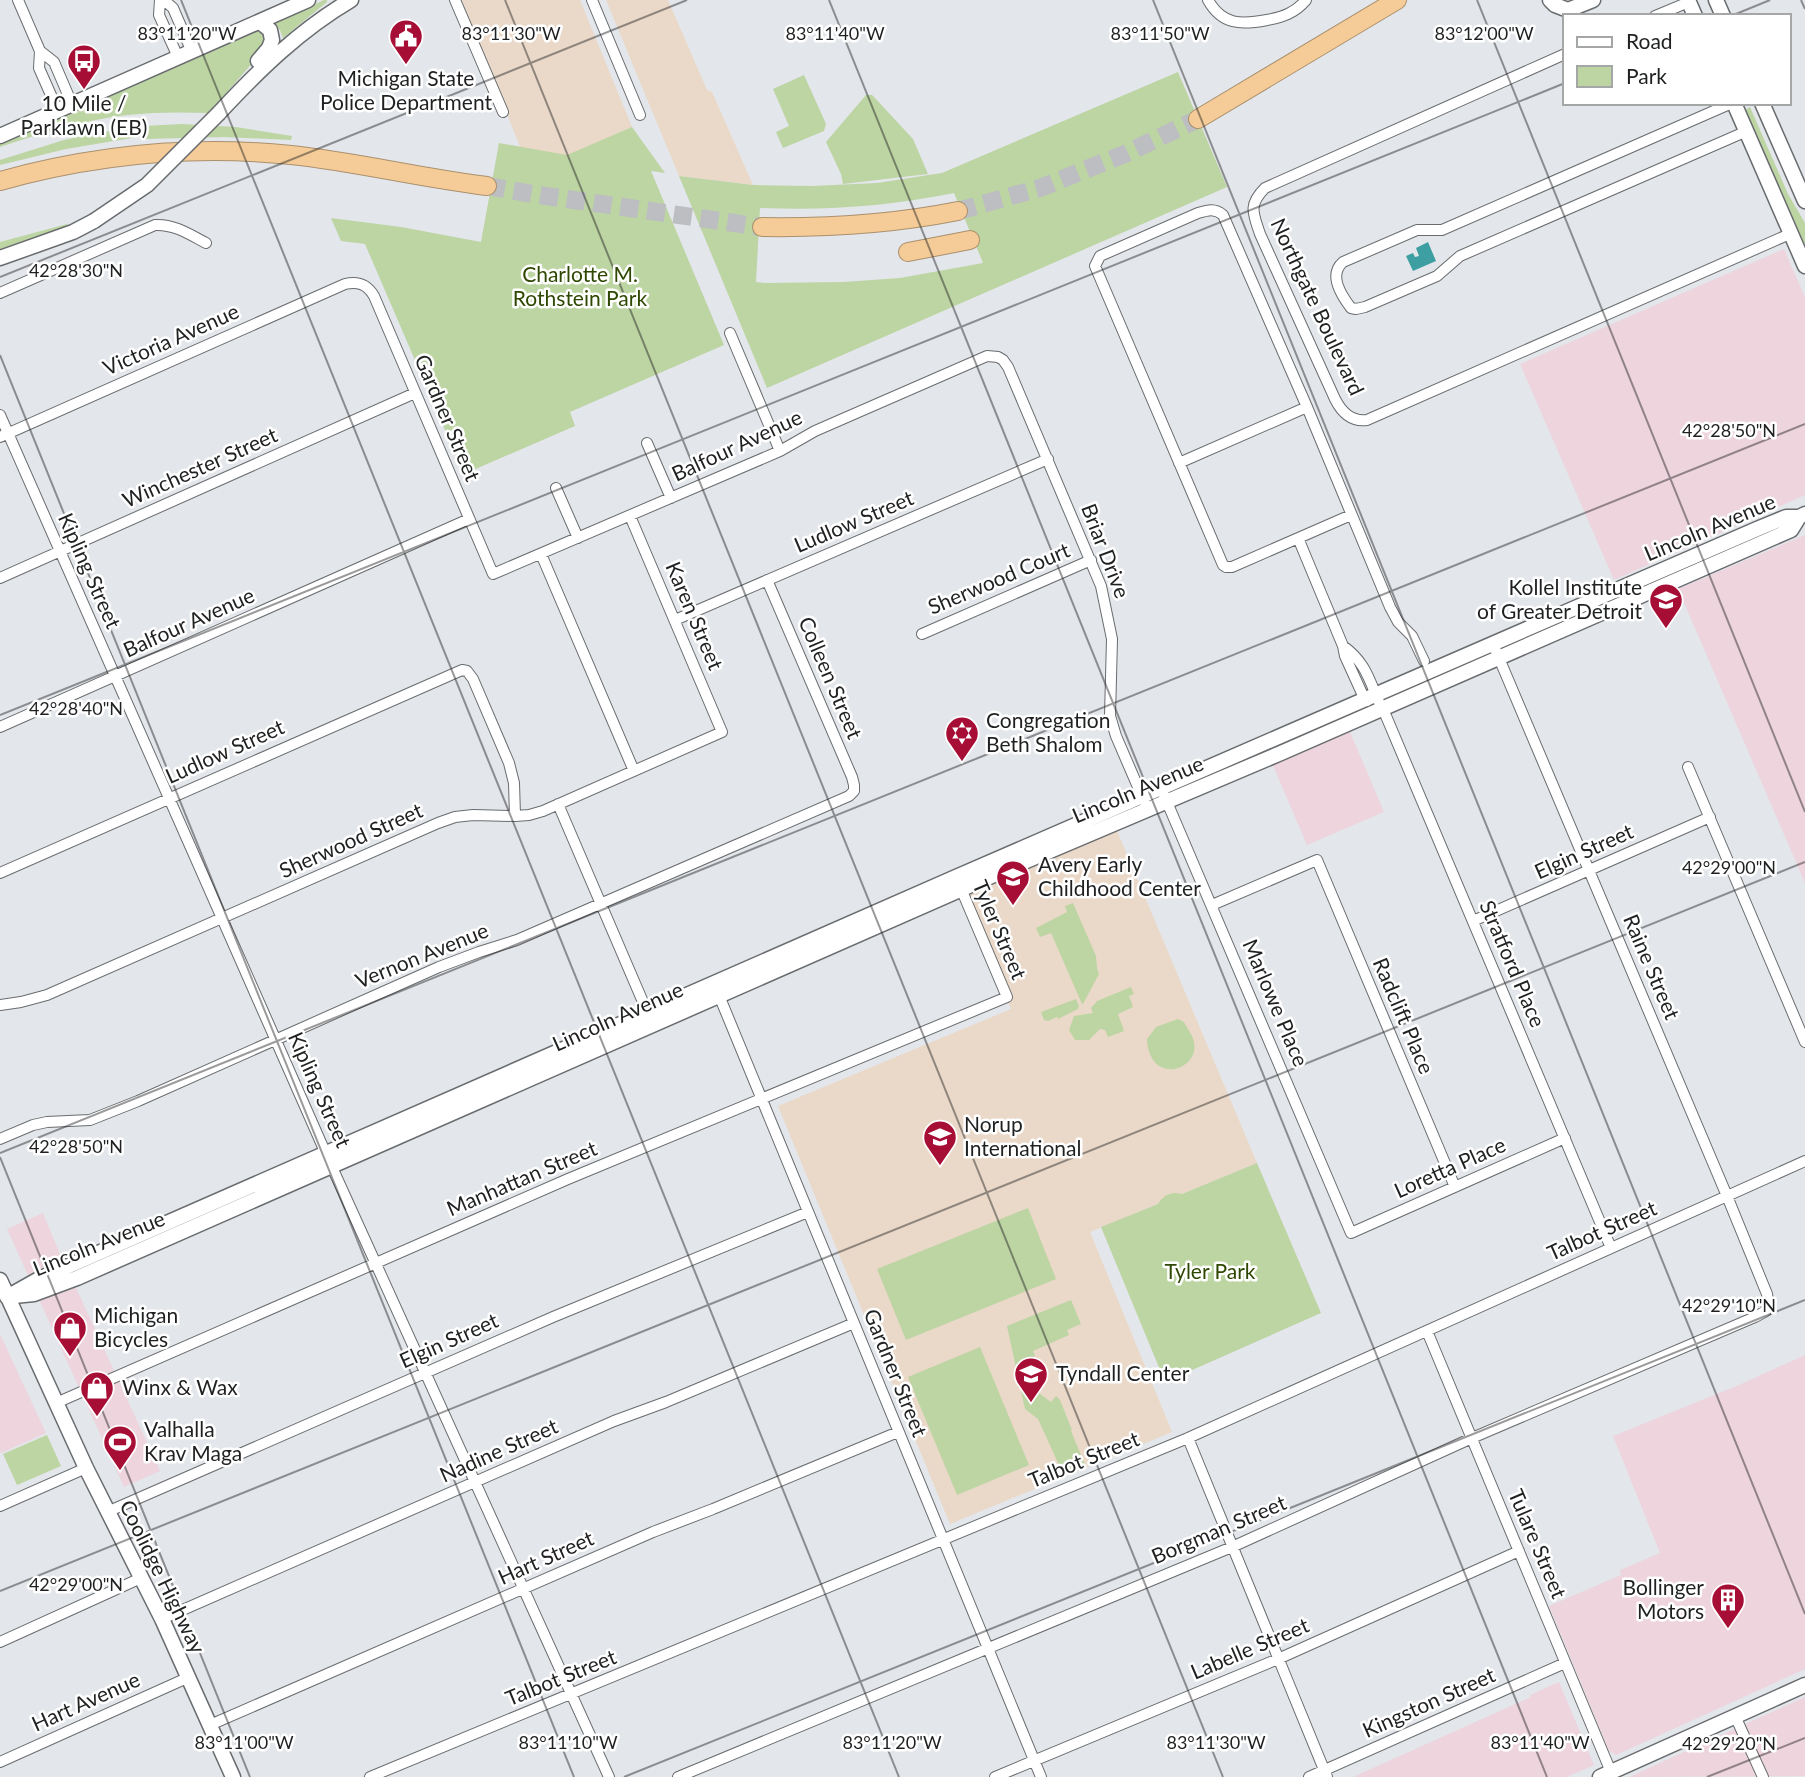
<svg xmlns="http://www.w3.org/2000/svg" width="1805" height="1777" font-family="Lato,sans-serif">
	<rect width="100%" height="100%" fill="#e3e6ea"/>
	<!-- commercial -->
	<path fill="#edd4dd" d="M1784,249L1805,297V495L1614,580L1520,364Z
		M1805,535V883L1678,589Z
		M1348,727L1384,812L1307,845L1271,761Z
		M43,1213L61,1257L78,1292L160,1471L124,1487L7,1229Z
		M0,1334L46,1433L1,1453L0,1450Z
		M1805,1355V1669L1616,1755L1609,1751L1549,1606L1621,1575L1620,1570L1660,1553L1613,1436L1739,1385Z
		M1559,1682L1594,1765L1567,1777H1353L1531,1697L1530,1695Z
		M1805,1697V1776L1629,1777Z"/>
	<!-- education -->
	<path fill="#ead9c8" d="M462,0H580L632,127L567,156L520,147Z
		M606,0H668L707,90L712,92L753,185L679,176Z
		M1112,819L1257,1163L1090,1232L1172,1432L950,1524L778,1106L1011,1009L961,885Z"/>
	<!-- green -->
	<path fill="#bdd4a3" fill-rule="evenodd" d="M324,0H327V2L283,38L280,30L274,23Z
		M256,31L261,33L265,38L261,53L209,113C182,112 154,112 127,115C83,120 42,133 0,147V143Z
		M1178,72L1227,187L767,388L679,176L753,185L812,186L877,183L942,173ZM954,193L983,263L900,278L844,282L764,283L756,282L760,208C828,211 887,206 954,193Z
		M804,75L826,124L824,131L783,148L776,132L789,126L773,89Z
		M866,95H872L874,97L913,139L928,174L843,184L841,174L826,142Z
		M1750,107L1788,194L1805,223V246L1745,110Z
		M182,124L236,127L292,136L291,140L224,137L145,139L144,136L66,149L0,165V160L64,140L96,133L144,126Z
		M632,127L665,173L651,171L724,345L570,412L575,426L464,474L365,244L341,241L331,218L401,227L481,242L499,143L567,155Z
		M67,224L68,227L0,252V242Z
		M1073,903L1096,956L1097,968L1099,974L1083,1004H1082L1051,933L1040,937L1036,928L1067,912L1065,906Z
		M1131,987L1134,994L1129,996L1133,1007L1118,1014L1124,1031L1108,1037L1105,1030L1100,1029L1089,1040H1075L1069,1030L1074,1016L1093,1013L1091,1008L1097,1001Z
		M1076,999L1079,1006L1078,1009L1058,1019L1057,1017L1048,1021L1044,1020L1041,1012Z
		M1178,1019L1184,1022C1187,1028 1193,1036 1194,1042C1200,1071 1149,1086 1147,1039L1156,1027Z
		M1257,1163L1321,1313L1165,1382L1101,1227L1158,1204C1164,1195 1171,1191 1182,1194Z
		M1028,1208L1056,1279L906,1340L877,1269Z
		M1071,1300L1081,1324L1067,1330L1069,1335L1033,1351L1035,1356L1031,1358L1029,1378L1031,1380L1028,1385L1051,1402L1056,1396L1060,1400L1072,1430L1071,1431L1086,1467L1064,1476L1038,1419L1025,1409L1007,1326Z
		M980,1347L1029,1465L957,1495L908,1377Z
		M47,1435L61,1466L17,1485L3,1454Z"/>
	<!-- water -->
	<path fill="#3e9fa2" d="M1428,242L1436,261L1413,271L1406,256L1413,253L1415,257L1419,256L1416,248Z"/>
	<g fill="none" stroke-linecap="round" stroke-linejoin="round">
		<!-- highway-tunnel -->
		<path stroke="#bcbec2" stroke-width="18" stroke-dasharray="18 9" stroke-linecap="butt" d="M487,186L532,194L762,227
			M958,211L1040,188L1127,153L1198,119"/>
		<!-- street casing -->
		<g stroke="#696c6f" stroke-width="12">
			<path id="street" d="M18,0L40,51L39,68L58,111
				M160,0L159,15L178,57
				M164,0L173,8L192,52
				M455,0L503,112
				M592,0L640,115
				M1208,0C1222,25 1241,25 1267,20C1283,17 1295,13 1306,0
				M1655,16L1689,2
				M40,51L54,62L72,104
				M1565,54L1265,188C1248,205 1253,213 1260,234L1335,399C1342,413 1352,422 1367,420L1792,233
				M1732,103L1442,230H1417L1343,262C1328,275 1341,295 1351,308L1356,309L1365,307L1437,276L1460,256L1747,131
				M0,293L155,225C174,224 189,234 206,243
				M730,333L780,451
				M0,415L326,1154L609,1777
				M0,437L345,284C358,281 367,284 374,296L493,574L780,451L815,431L987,356L998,357L1003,360L1008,367L1101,586L1112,639L1110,716L1116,736L1144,801
				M647,443L671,498
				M1179,463L1307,407
				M556,488L578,538
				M1351,515L1232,567H1226L1223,565L1095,266L1100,256L1198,213C1208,210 1215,208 1223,215L1307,407L1390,607L1398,622L1412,636L1424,661
				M1298,538L1343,646L1345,656L1365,700L1367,701
				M541,554L634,771
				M0,578L415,393
				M675,620L1048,459
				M922,634L1091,560
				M1343,646C1371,666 1370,689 1386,716L1611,1248
				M0,727L469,519
				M1688,767L1805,1042
				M1164,795L1351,1233L1565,1138
				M558,804L649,1016
				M0,873L462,670L467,671L473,679L509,763L514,783L515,816
				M1212,905L1317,860L1455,1187
				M1473,921L1710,817
				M718,993L1041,1777
				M0,1005L21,1002L47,995L438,823L455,817L473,815L515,816L529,815L543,811L722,732L630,516
				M0,1139L33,1125L47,1122L90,1120L138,1101L439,967L479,952L517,940L849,796L854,791V785L852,777L767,580
				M1427,1331L1611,1772
				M56,1403L568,1179L1007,997L959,884
				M1188,1438L1327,1777
				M0,1506L86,1468
				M107,1512L553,1317L808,1212
				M162,1619L614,1421L666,1402L854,1323
				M0,1642L141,1578
				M1735,1716L1763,1777
				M210,1725L653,1532L713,1509L898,1432
				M0,1762L187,1678
				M370,1777L1188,1438L1805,1161
				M678,1777L1232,1547L1472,1438L1755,1317L1766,1311L1768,1301L1767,1294L1727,1196L1493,644
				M995,1777L1278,1659L1519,1551
				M1309,1777L1565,1663"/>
		</g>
		<!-- secondary casing -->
		<g stroke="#696c6f" stroke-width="17">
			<path id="secondary" d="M1550,0L1555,5L1568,10L1593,0
				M1688,0L1695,16
				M1716,0L1723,16
				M258,61L269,48L272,40L270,30L260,22
				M1734,103L1805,266
				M1762,103L1805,201
				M219,113C259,70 300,30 351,0
				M0,136L308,0
				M0,258L73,232L94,221
				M0,1280L86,1468L162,1619L233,1777
				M14,1296L34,1294L77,1278L1012,867L1281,753L1791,530L1799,517
				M7,1297L39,1279L956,877L1757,529L1786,517H1799L1805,514
				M1600,1777L1805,1685"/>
		</g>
		<!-- highway casing -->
		<g stroke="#aa906e" stroke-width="20">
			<path id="highway" d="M1198,119L1397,0
				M0,181C94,155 194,145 291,155C357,162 421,178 487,186
				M762,227C828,228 893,224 958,211
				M908,252L970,240"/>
		</g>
		<!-- street -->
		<use href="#street" stroke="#fff" stroke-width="10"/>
		<!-- secondary -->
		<use href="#secondary" stroke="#fff" stroke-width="14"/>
		<!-- highway -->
		<use href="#highway" stroke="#f5cc97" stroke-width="18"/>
		<!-- secondary-bridge casing -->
		<g stroke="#696c6f" stroke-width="17" stroke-linecap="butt">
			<path id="secondary-bridge" d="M94,221L147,185L219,113"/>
		</g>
		<!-- secondary-bridge -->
		<use href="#secondary-bridge" stroke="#fff" stroke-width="14"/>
	</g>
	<!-- ticks -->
	<path fill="none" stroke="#1f2021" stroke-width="2" stroke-opacity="0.45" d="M181,0L899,1777M505,0L1223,1777M829,0L1547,1777M1153,0L1805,1614M1477,0L1805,812M1801,0L1805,9M1731,16L1770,0M0,277L687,0M0,355L574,1777M0,715L1565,83M0,1153L1805,424M0,1157L250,1777M0,1591L1805,862M624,1777L1805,1300M1707,1777L1805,1738"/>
	<!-- icons -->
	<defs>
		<g id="civic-pin" transform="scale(1.75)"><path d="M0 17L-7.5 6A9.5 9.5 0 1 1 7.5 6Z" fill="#a70e35" stroke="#fff"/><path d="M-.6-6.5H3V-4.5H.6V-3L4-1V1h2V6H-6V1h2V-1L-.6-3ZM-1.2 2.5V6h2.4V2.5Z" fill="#fff"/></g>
		<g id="bus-pin" transform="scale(1.75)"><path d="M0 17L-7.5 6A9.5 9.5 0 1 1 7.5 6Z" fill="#a70e35" stroke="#fff"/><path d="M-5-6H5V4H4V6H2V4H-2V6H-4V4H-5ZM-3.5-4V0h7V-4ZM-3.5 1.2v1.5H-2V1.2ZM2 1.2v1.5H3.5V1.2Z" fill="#fff"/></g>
		<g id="school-pin" transform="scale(1.75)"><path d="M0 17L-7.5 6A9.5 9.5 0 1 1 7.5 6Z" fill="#a70e35" stroke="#fff"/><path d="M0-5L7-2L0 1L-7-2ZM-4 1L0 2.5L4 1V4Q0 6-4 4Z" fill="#fff"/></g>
		<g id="synagogue-pin" transform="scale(1.75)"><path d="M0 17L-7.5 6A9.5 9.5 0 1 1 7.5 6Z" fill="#a70e35" stroke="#fff"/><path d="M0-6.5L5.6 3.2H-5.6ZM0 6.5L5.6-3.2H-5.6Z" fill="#fff"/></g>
		<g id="shop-pin" transform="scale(1.75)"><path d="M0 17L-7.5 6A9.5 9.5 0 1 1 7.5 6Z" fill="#a70e35" stroke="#fff"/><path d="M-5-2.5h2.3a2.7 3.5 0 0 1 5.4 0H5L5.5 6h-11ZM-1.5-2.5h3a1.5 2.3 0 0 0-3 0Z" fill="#fff"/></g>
		<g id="stadium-pin" transform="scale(1.75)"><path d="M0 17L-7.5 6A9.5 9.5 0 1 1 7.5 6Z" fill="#a70e35" stroke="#fff"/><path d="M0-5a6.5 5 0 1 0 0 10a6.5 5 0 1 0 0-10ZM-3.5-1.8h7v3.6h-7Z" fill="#fff"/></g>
		<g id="building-pin" transform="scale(1.75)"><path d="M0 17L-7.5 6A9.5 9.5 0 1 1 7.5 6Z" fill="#a70e35" stroke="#fff"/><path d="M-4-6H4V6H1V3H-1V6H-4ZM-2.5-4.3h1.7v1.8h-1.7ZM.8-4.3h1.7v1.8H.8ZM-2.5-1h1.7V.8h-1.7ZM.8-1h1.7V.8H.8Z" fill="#fff"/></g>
	</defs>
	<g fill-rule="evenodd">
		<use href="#civic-pin" x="406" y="36"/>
		<use href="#bus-pin" x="84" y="61"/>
		<use href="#school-pin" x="1666" y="600"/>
		<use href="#synagogue-pin" x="962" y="733"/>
		<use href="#school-pin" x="1013" y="877"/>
		<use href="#school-pin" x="940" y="1137"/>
		<use href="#shop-pin" x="70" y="1328"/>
		<use href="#school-pin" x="1031" y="1374"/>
		<use href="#shop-pin" x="97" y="1388"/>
		<use href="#stadium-pin" x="120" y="1442"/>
		<use href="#building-pin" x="1728" y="1600"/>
	</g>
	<g text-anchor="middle" stroke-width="5" stroke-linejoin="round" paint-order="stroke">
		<!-- poi labels -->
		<g font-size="21" fill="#1f2021" stroke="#fff" text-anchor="start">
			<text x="406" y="86" text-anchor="middle">Michigan State<tspan x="406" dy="24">Police Department</tspan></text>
			<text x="84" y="111" text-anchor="middle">10 Mile /<tspan x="84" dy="24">Parklawn (EB)</tspan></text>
			<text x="1642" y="595" text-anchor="end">Kollel Institute<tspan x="1642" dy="24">of Greater Detroit</tspan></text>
			<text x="986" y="728">Congregation<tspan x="986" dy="24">Beth Shalom</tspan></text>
			<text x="1038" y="872">Avery Early<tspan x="1038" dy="24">Childhood Center</tspan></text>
			<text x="964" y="1132">Norup<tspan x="964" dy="24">International</tspan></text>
			<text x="94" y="1323">Michigan<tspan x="94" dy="24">Bicycles</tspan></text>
			<text x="1056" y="1381">Tyndall Center</text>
			<text x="122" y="1395">Winx &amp; Wax</text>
			<text x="144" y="1437">Valhalla<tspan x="144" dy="24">Krav Maga</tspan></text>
			<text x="1704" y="1595" text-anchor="end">Bollinger<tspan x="1704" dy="24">Motors</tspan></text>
		</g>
		<!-- park labels -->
		<g font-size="21" fill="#2f4801" stroke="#fff">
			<text x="580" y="282">Charlotte M.<tspan x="580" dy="24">Rothstein Park</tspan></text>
			<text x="1210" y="1279">Tyler Park</text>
		</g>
		<!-- street labels -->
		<g font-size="21" fill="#1f2021" stroke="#fff">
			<text transform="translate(1317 307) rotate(65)" y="7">Northgate Boulevard</text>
			<text transform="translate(171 340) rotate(-24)" y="7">Victoria Avenue</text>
			<text transform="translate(447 418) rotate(67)" y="7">Gardner Street</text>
			<text transform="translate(737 446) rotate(-25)" y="7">Balfour Avenue</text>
			<text transform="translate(200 468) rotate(-24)" y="7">Winchester Street</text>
			<text transform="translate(854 522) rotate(-23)" y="7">Ludlow Street</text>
			<text transform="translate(1710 528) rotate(-23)" y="7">Lincoln Avenue</text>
			<text transform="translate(1105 551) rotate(69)" y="7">Briar Drive</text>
			<text transform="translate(89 571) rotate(66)" y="7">Kipling Street</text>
			<text transform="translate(999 579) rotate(-23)" y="7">Sherwood Court</text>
			<text transform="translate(694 616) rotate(67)" y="7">Karen Street</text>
			<text transform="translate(189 623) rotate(-24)" y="7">Balfour Avenue</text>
			<text transform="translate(830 678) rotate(67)" y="7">Colleen Street</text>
			<text transform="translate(225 752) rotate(-24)" y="7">Ludlow Street</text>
			<text transform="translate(1138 790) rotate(-23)" y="7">Lincoln Avenue</text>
			<text transform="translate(351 841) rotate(-24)" y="7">Sherwood Street</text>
			<text transform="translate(1584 852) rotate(-24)" y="7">Elgin Street</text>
			<text transform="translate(999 930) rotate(67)" y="7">Tyler Street</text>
			<text transform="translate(422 956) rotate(-22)" y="7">Vernon Avenue</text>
			<text transform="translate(1512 964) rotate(67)" y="7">Stratford Place</text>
			<text transform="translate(1651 967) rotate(67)" y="7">Raine Street</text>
			<text transform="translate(1275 1003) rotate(67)" y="7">Marlowe Place</text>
			<text transform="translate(1403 1016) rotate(67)" y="7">Radclift Place</text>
			<text transform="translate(618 1017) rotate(-24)" y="7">Lincoln Avenue</text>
			<text transform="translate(319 1090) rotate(66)" y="7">Kipling Street</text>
			<text transform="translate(1450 1168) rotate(-24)" y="7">Loretta Place</text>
			<text transform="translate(522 1179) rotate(-23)" y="7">Manhattan Street</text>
			<text transform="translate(1602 1231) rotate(-24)" y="7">Talbot Street</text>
			<text transform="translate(99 1244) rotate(-22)" y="7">Lincoln Avenue</text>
			<text transform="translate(449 1341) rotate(-24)" y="7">Elgin Street</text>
			<text transform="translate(895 1373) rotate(68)" y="7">Gardner Street</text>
			<text transform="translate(499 1451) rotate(-24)" y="7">Nadine Street</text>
			<text transform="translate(1084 1460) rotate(-22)" y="7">Talbot Street</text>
			<text transform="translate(1219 1530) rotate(-23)" y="7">Borgman Street</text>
			<text transform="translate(1537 1544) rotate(67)" y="7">Tulare Street</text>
			<text transform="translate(546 1558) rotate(-24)" y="7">Hart Street</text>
			<text transform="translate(162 1577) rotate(64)" y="7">Coolidge Highway</text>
			<text transform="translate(1250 1649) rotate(-23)" y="7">Labelle Street</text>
			<text transform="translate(561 1678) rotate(-22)" y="7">Talbot Street</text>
			<text transform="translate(86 1702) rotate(-24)" y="7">Hart Avenue</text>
			<text transform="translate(1429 1703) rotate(-24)" y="7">Kingston Street</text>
		</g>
	</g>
	<g font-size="18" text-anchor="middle" fill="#1f2021" stroke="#fff" stroke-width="5" stroke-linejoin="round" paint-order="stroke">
		<text x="187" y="40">83°11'20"W</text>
		<text x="511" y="40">83°11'30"W</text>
		<text x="835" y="40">83°11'40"W</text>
		<text x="1160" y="40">83°11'50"W</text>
		<text x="1484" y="40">83°12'00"W</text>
		<text x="76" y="277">42°28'30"N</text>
		<text x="1729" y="437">42°28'50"N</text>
		<text x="76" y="715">42°28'40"N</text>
		<text x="1729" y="874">42°29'00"N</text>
		<text x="76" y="1153">42°28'50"N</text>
		<text x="1729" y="1312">42°29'10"N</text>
		<text x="76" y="1591">42°29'00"N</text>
		<text x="244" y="1749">83°11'00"W</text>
		<text x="568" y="1749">83°11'10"W</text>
		<text x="892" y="1749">83°11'20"W</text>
		<text x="1216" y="1749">83°11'30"W</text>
		<text x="1540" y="1749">83°11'40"W</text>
		<text x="1729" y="1750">42°29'20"N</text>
	</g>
	<!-- legend -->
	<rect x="1563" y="14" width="228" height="91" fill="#ffffff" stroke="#a5a6a6" stroke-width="2"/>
	<rect x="1577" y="37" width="35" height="10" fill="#ffffff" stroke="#a5a6a6" stroke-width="2"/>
	<text x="1626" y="49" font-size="21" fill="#1f2021">Road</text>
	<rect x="1577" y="66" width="35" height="21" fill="#bdd4a3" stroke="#a5a6a6" stroke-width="2"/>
	<text x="1626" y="84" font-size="21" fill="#1f2021">Park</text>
</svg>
